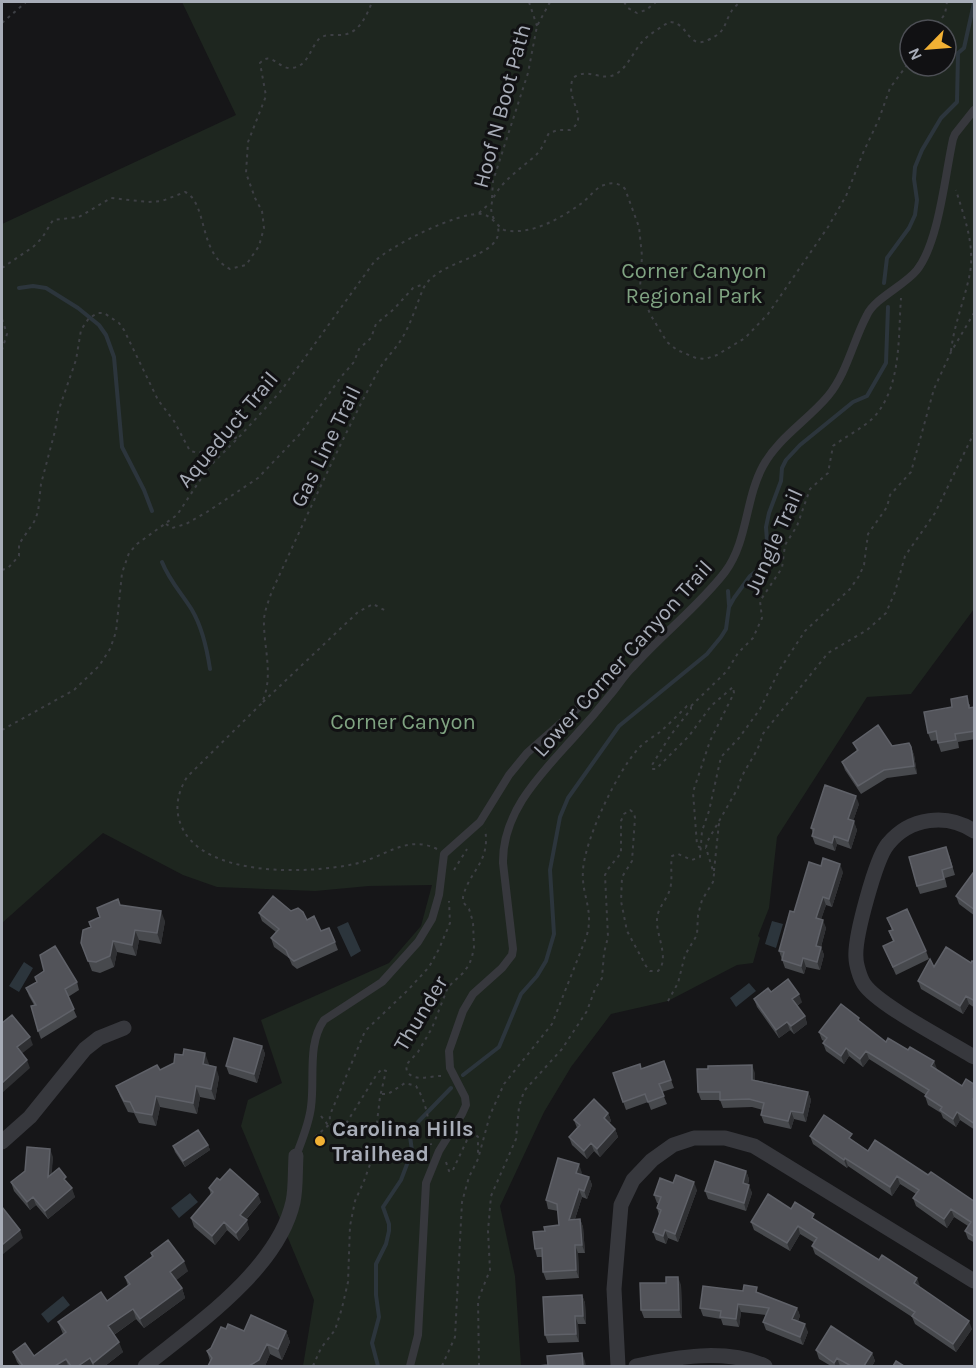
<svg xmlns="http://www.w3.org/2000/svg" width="976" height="1368" font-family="Karla,sans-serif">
	<rect width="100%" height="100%" fill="#161618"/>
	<!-- green -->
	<path fill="#1e261f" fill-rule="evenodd" d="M182,2H974V609L911,694L867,697L777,837L769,908L758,936L760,938L753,963L737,965L668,1001L611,1014L571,1067L544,1112L500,1206L515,1276L521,1366H303L314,1300L241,1126L248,1100L282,1083L261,1020L389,963L421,926L432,885L369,886L315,891L217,887L183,875L103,833L2,923V224L236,115ZM910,30H946V66H910Z"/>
	<!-- water -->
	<path fill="#2c353c" d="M772,921L783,924L776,948L765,944Z
		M348,922L361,951L351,957L337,927Z
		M24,962L33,968L19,992L9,986Z
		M749,983L756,991L736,1007L730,998Z
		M190,1193L198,1202L179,1218L171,1208Z
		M63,1296L70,1305L48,1323L41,1314Z"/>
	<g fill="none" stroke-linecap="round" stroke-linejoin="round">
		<!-- stream -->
		<path stroke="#2c353c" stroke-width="4" d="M884,283L887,258L909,228L915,215L917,200L914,179L915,167L922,150L941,118L957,102L958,53L964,48L974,3
			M19,288L33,286L46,288L78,308L99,325L106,335L114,357L122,447L144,490L152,511
			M162,562C169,580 182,594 192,610C202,627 207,649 210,669
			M728,591L729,605
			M463,1075L499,1047L521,994L537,976L546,961L554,934L550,870L560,817L568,798L619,726L707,654L721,637L726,629L729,607L734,598L750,576L765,564L768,554L766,527L769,513L781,481L782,468L786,460L800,445L853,402L867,396L886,363L888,307
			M378,1366L372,1343L379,1317L376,1295V1264L386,1244L389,1231V1224L383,1207L401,1180L412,1151L410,1136L418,1122L451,1088"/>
		<!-- path -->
		<path stroke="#3d3f44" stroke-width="2" stroke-dasharray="3 4.5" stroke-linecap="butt" d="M529,2L537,26
			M624,2L628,8L637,13L646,10L656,2
			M2,23L26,2
			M933,30L945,14L947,2
			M492,198L493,181L528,73L537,26L550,2
			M479,213L490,203
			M494,219C480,193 522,169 537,154C543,148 545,140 549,133L558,130H570C591,117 564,101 573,78C587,67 600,81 614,75C627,69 633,52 642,42C649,34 660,28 669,22C689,22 687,50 708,40C726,32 723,26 731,12C733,8 737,5 740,2
			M2,268L33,247L42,238L53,220L79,217L111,198L148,202L162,201L185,192C208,203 198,253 230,269L246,265L259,246L264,228L262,211L255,198L246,173L248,142L266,96L260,63C271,50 279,70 292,68C309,66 310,47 320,38C326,34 332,35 338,35C358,36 366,17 372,2
			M2,319L7,334L2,350
			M951,351C954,324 965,299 970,273C975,244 964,217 956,190
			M166,524L172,528L186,524L207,512L258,478L300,434L341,377L354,362L359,349L371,338L376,324L394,309L413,288L424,284
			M2,570L8,568L19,556V544L34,522L38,512L41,484L55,431L58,412L76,360L81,330L89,318L98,313H104L119,323L124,330L158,400L174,421L190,451L199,453L240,436
			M263,702L358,612L373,604L388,612
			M691,706L727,671L738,653L753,638L762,618L760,601L782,568L785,545L797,526L810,489L828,473L833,446C845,437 861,429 872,419C902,389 898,337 901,298
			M2,730L74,690L99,666L110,649L116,632L122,573L129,553L137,544L177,515L208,468L241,435L280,392L374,262C390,246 459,211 482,214C492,216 496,225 504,230C531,236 561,218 582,203C590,197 595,188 604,185C612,182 620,183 625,189L639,227L642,256L640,288L650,314L667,342L677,350L696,358L705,359L717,355L745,338L768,314L828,227L846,196L863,153L879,119L890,88L910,61
			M437,849C406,834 384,858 354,864C309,874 202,878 181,825C174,808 178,792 187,777L261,704C275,678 263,646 264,619C265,609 269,600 272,591C306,518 339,444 377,373C383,361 394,351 401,340C411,324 416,306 423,289C438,258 504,259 498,227
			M454,870L467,849
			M714,871L719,823
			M668,1001L678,983L685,955L697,935L698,915L702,900L713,882L714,874L706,848L707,842L738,788C742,769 759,754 762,735L828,653L867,630L886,613L895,592L905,556L935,513L974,433
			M441,1076C430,1076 415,1082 407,1072L406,1065L418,1052L432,1028L448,987L463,973L469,965L472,957L474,947L473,922L469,909L463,902V897C469,871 491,862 485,829
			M382,1094H388L405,1083L416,1086C427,1103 430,1125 431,1145
			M321,1116L328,1125
			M315,1137L331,1123
			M446,1162L449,1171L452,1172L467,1140L475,1134L478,1137V1153
			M313,1366L321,1348L335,1330L342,1308L348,1282L350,1226L355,1201L364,1181L373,1156L380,1097L386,1071L382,1069L377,1074L342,1130L338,1131C332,1128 329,1122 330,1115L365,1031L408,990L429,967L439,949L450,923L449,901
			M442,1366L455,1337L462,1202L469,1177L478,1159L490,1115L504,1084L552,1024L586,938C595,910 581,896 583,870C585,839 617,772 638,749C644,742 653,737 660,732C669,724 678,715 687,706H691V709L670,736L652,765V769H656L689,736L711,706L733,687L734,693L710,741L693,792L697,845L699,847L706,848
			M479,1366L478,1300L490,1270L488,1231L491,1196L516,1139L519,1107L524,1091L562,1049L587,1011L595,989L602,978L604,953L608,937L605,875L608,869L621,853V821L624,814L630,810L634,813L635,818L632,861L622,877L621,901L627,931L646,966L650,971H658C670,959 656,935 657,920C657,908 667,900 670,889C673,879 670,867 672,856L678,854L692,860L700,857L702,831L709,811L721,757L739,738L760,709L780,669L805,631L850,589L859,576L864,565L868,534L887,507L890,495L911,472L934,389L951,352L974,313"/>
		<!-- service -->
		<path stroke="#37383d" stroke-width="8" d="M296,1156C302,1140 309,1124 311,1107C315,1078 307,1044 324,1020L382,982L418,942L432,919L439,895L444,854L480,822L509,775L527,753L596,692L625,672
			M410,1366L418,1335L426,1183L439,1151L462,1114L466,1105L465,1097L450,1068L449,1051L463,1011L473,994L502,968L512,955L513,949L503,863C502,811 542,773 575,736C587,723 599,709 610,695C618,686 624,675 633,667C661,635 699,606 725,572C748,541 745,499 763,466C778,438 808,420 828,396C847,373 853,341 867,315C875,298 904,286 917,270C939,242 945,175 953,139L955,134L974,110"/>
		<!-- minor -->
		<path stroke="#37383d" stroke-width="15" d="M974,831C947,813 910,817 888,844C876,858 854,938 856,958C856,964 860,978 864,984C878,1005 950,1042 974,1057
			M2,1142L30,1117L85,1049L99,1038L124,1028
			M145,1366C196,1325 278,1269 293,1202C296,1188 295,1171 296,1156
			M618,1366L614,1289L621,1205L633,1180L652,1160L673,1145L694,1138H725L754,1146L974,1281
			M636,1366C676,1357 726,1348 765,1366"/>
	</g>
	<!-- wall -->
	<path fill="#47494d" d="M970,704V708L975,707V739L958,742L959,748L941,752L937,740L931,741L928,733Z
		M853,743L911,747L914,755L917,774L887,778L861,794L845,770L842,762L857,751Z
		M859,804L853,821L857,830L851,849L837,844L835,851L815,844L812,836L813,833L811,828Z
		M949,855L955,875L945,878L947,887L920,894L917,886Z
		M843,872L832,907L826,905L821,919L826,928L821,947L824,955L820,970L806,967L804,974L785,968L779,951L794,912Z
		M975,874V916L959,904L956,896Z
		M120,905L165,921L161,944L139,940L136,956L117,952L114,967L100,973L92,971L81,943L91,927L100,917Z
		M291,911L307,920L335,942L338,950L297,969L292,965L289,958L274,947L271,938L276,932L262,921L259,913Z
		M887,918L926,951L929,959L896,975L883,946L893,942L889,931L892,930Z
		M975,962V1008L969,1004L963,1014L921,989L918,981L934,967Z
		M77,982L79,990L68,997L77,1017L41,1039L38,1031L34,1005L29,996L26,988Z
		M771,992L802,1002L797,1006L805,1016L807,1024L794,1034L790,1030L779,1038L757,1007L754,999Z
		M861,1023L886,1042L908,1050L934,1061L936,1070L962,1086L975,1085V1130L960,1120L956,1127L943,1118L941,1113L928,1105L925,1096L926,1095L869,1059L863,1067L849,1056L844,1064L826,1051L823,1043L824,1041L822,1040L819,1032Z
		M262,1046L265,1054L257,1083L229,1074L226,1066Z
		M664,1061L674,1088L662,1092L667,1104L651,1110L648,1102L626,1110L613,1073L641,1069Z
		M209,1064L208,1065L219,1077L215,1100L200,1097L197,1114L160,1107L156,1126L139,1123L134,1113L128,1112L120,1096L116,1086L160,1070Z
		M755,1073V1080L808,1092L811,1100L806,1122L794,1119L791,1129L764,1123L761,1115L763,1110L752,1107L723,1108L720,1100H701L698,1092Z
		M608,1113L611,1121L609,1123L615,1129L618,1137L600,1157L594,1151L587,1159L572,1145L569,1137L577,1128L574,1120Z
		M810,1136L855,1142L868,1151L928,1175L975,1202V1243L968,1239L965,1231L968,1226L954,1217L947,1228L916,1206L913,1198L916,1194L900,1184L892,1196L848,1166L847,1168L813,1144Z
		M208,1145L210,1150L185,1167L175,1152L173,1146Z
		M53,1157L51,1174L69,1185L75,1197L48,1219L36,1205L30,1210L14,1191L11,1182Z
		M746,1171L749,1179L748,1185L752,1193L746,1211L708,1199L705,1191Z
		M582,1173L581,1174L589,1177L592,1185L587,1199L582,1197L575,1219H580L583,1227L585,1253H578L579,1278L546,1280L543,1272L542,1257H537L535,1249L545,1231L559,1225L558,1211L548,1209L546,1200Z
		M220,1180L261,1202L246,1220L249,1229L239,1241L227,1230L215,1245L194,1227L191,1218L211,1195L209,1188Z
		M673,1183L697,1190L678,1242L668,1238L666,1244L656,1240L653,1232L659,1215L657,1208L659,1203H657L654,1195Z
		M791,1209L817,1221L920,1287L972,1329L956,1352L915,1324L912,1317L815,1254L812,1246L815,1243L800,1234L790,1251L754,1230L751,1222Z
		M151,1253L188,1271L176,1280L182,1288L185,1298L144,1328L136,1319L114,1335L123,1352L105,1366H20L17,1362L13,1352L34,1356L63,1334L58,1322L107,1301L128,1286L125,1277L152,1257Z
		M666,1283L681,1285L682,1318H644L641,1310Z
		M759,1293L797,1308L800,1316L798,1321L808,1332L803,1345L766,1330L763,1322L766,1315L741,1312L739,1327L723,1325L721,1319L703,1316L700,1308Z
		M582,1295L585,1303L586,1324H578L579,1342L548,1343L545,1335Z
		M226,1329L244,1331H286L290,1342L282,1360L270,1354L265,1366H208L210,1361L207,1351L211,1348Z
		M816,1350L872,1353L875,1361L872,1366H831L819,1359Z"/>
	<!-- shaded-wall -->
	<path fill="#2f3033" d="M911,747L914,755L917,774L914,766Z
		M856,796L859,804L851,827L848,819Z
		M854,821L857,830L851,849L848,841Z
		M834,836L837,844L835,851L832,843Z
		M840,864L843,872L832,907L829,899Z
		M823,897L826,905L819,926L816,918Z
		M161,911L165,921L161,944L157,933Z
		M823,920L826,928L819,954L816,946Z
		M135,930L139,940L136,956L132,945Z
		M113,941L117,952L114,967L110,956Z
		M821,947L824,955L820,970L817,962Z
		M803,958L806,967L804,974L801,966Z
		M799,994L802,1002L795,1007L792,999Z
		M966,996L969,1004L963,1014L960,1006Z
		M805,1016L807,1024L794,1034L791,1026Z
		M787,1022L790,1030L779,1038L776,1030Z
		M30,1037L33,1045L20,1055L17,1047Z
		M262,1046L265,1054L257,1083L254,1074Z
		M846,1048L849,1056L844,1064L841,1056Z
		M866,1051L869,1059L863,1067L860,1059Z
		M205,1053L209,1064L207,1075L203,1064Z
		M27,1060L30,1068L2,1093V1083Z
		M934,1061L937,1069L934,1074L931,1066Z
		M752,1065L755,1073V1088L752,1080Z
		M216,1067L219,1077L215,1100L211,1089Z
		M196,1086L200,1097L197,1114L193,1103Z
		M808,1092L811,1100L806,1122L803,1113Z
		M156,1096L160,1107L156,1126L152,1115Z
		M791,1111L794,1119L791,1129L788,1121Z
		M957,1112L960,1120L956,1127L953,1119Z
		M608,1113L611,1121L606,1126L604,1118Z
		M615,1129L618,1137L600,1157L597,1149Z
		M591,1143L594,1151L587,1159L584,1151Z
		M208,1145L210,1150L185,1167L183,1161Z
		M50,1149L53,1157L51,1185L48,1177Z
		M845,1158L848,1166L847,1168L844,1160Z
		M579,1164L582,1173L579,1181L576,1173Z
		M746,1171L749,1179L746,1191L743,1183Z
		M897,1176L900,1184L892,1196L890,1187Z
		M589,1177L592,1185L587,1199L584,1191Z
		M694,1182L697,1190L678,1242L675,1234Z
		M749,1185L752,1193L746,1211L744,1203Z
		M72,1188L75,1197L48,1219L45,1211Z
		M579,1189L582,1197L572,1228L569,1220Z
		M258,1194L261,1202L243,1223L240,1215Z
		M33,1197L36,1205L30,1210L27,1202Z
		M951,1209L954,1217L947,1228L944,1219Z
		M580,1219L583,1227L585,1253L582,1245Z
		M247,1220L249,1229L239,1241L236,1233Z
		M224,1222L227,1230L215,1245L212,1236Z
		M798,1226L800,1234L790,1251L787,1243Z
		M20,1230L23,1238L2,1255V1245Z
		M665,1230L668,1238L666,1244L663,1236Z
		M575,1245L578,1253L579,1278L576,1270Z
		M184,1261L188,1271L174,1282L170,1272Z
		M678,1277L681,1285L682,1318L679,1310Z
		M917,1278L920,1286L914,1283Z
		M182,1288L185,1298L144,1328L140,1319Z
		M582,1295L585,1303L586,1324L583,1316Z
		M738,1304L741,1312L739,1327L736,1319Z
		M797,1308L800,1316L795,1327L792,1319Z
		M133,1309L136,1319L112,1336L108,1326Z
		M575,1316L578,1324L579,1342L576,1334Z
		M969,1321L972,1329L956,1352L953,1344Z
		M805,1324L808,1332L803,1345L800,1337Z
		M286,1331L290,1342L282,1360L278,1349Z
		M119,1342L123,1352L105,1366H95L93,1363Z
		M267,1344L270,1354L265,1366H249Z
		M582,1353L585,1361L586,1366H583Z
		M872,1353L875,1361L872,1366H864Z
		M90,1358L93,1366H78Z
		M837,1358L840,1366H836L834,1363Z
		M66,1359L68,1366H55Z"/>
	<!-- building -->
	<path fill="#525359" stroke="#5f6168" stroke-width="1.5" d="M967,696L969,708L975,707V731L955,734L956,740L938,743L936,731L928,733L924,712L952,707L951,699Z
		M878,725L892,746L909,743L911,747L914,766L884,770L858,786L842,762L858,750L853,743Z
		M825,785L856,796L848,819L854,821L848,841L834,836L832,843L812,836L814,829L811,828Z
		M946,847L952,867L942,870L944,879L917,886L909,857Z
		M823,858L840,864L829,899L823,897L816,918L823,920L816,946L821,947L817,962L803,958L801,966L782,960L784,952L779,951L790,911L794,912L809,862L821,866Z
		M973,873L975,874V910L956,896Z
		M273,896L291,911L298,908L303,912L307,920L314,916L321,931L329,928L335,942L294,961L289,957L286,950L271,938L279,929L259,913Z
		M118,899L120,905L161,911L157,933L135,930L132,945L113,941L110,956L96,962L88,961L81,943L83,930L91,927L89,922L100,917L97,908Z
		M907,909L926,951L893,967L883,946L894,941L889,931L893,930L887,918Z
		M55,946L77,982L65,989L74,1009L38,1031L31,1006L36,1005L26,988L37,982L35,977L44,971L40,955Z
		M946,947L971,963L972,961L975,962V1001L966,996L960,1006L918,981L930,959L934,967Z
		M788,979L799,994L792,999L805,1016L791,1026L787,1022L776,1030L754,999L768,988L771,992Z
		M841,1004L859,1018L858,1020L886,1042L888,1038L908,1050L910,1047L934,1061L931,1066L962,1086L966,1079L975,1085V1097L973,1099L975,1100V1124L957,1112L953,1119L940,1110L942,1107L925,1096L929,1090L866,1051L860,1059L846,1048L841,1056L823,1043L827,1038L819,1032Z
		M12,1015L30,1037L17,1047L27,1060L2,1083V1023Z
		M234,1038L262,1046L254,1074L226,1066Z
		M184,1049L205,1053L203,1064L216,1067L211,1089L196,1086L193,1103L156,1096L152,1115L135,1112L130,1102L124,1101L116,1086L157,1065L160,1070L174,1063L175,1054L183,1055Z
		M664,1061L671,1080L659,1084L664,1096L648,1102L645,1094L623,1102L613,1073L640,1064L641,1069Z
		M752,1065V1080L808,1092L803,1113L791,1111L788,1121L761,1115L764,1103L749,1099L720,1100V1092H698L697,1069H708V1066Z
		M594,1099L608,1113L604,1118L615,1129L597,1149L591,1143L584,1151L569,1137L580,1125L574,1120Z
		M824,1115L852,1134L849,1138L868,1151L875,1140L928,1175L931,1172L975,1202V1237L965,1231L971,1222L951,1209L944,1219L913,1198L919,1190L897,1176L890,1187L845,1158L844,1160L810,1136Z
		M198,1130L208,1145L183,1161L173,1146Z
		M27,1147L50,1149L48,1177L59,1168L66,1177L64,1179L72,1188L45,1211L33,1197L27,1202L11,1182L25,1171Z
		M558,1158L579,1164L576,1173L589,1177L584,1191L579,1189L569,1220L580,1219L582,1245H575L576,1270L543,1272L542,1248L535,1249L533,1232L545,1231L544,1227L559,1225L557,1204L546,1200Z
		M715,1161L746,1171L743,1183L749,1185L744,1203L705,1191Z
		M230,1169L258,1194L240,1215L247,1220L236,1233L224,1222L212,1236L191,1218L213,1192L209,1188L217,1178L220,1180Z
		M676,1175L694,1182L675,1234L665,1230L663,1236L653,1232L661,1210L657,1208L661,1197L654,1195L660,1178L673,1183Z
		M768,1194L791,1209L795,1202L814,1214L812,1218L879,1260L882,1255L917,1278L914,1283L969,1321L953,1344L912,1316L915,1312L812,1246L817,1238L798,1226L787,1243L751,1222Z
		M2,1207L20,1230L2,1245Z
		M168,1240L184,1261L170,1272L182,1288L140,1319L133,1309L108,1326L119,1342L93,1363L90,1358L78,1366H71L66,1359L55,1366H23L13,1352L25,1343L34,1356L66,1332L58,1322L101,1292L107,1301L130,1284L125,1277L153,1256L151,1253Z
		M666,1277H678L679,1310H641L640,1283H666Z
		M744,1285L757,1287L756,1292L797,1308L792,1319L805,1324L800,1337L763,1322L769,1308L738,1304L736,1319L720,1317L721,1311L700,1308L703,1286L743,1291Z
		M582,1295L583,1316H575L576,1334L545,1335L543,1297Z
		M251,1315L286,1331L278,1349L267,1344L259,1360L249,1366H208L212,1358L207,1351L211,1348L221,1327L226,1329L228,1324L244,1331Z
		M831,1326L872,1353L864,1366H851L837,1358L834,1363L816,1350Z
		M582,1353L583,1366H538L548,1365L547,1356Z
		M896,1361L904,1366H893Z"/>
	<!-- markers -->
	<circle fill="#f2b134" stroke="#111113" stroke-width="2" cx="320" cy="1141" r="6"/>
	<g text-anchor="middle" stroke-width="6" stroke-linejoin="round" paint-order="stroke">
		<!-- street labels -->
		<g font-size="22" fill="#a8adb8" stroke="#111113">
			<text transform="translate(501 106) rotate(-75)" y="8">Hoof N Boot Path</text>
			<text transform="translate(227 429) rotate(-50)" y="8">Aqueduct Trail</text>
			<text transform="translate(325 446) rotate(-64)" y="8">Gas Line Trail</text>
			<text transform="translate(773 541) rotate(-66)" y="8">Jungle Trail</text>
			<text transform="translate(622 658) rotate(-48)" y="8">Lower Corner Canyon Trail</text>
			<text transform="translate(420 1013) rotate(-59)" y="8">Thunder</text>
		</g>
		<!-- park labels -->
		<g font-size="22" fill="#7fa381" stroke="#111113">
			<text x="694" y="278">Corner Canyon<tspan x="694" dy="25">Regional Park</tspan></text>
			<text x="403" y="729">Corner Canyon</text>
		</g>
		<!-- poi labels -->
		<g font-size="22" font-weight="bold" fill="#a8adb8" stroke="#111113" text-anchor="start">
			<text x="332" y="1136">Carolina Hills<tspan x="332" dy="25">Trailhead</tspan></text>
		</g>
	</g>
	<!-- border -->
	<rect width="976" height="1368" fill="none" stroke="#a8adb8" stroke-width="6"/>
	<!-- north arrow -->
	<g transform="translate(928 48) rotate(245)"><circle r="28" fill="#111113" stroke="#4d4f55" stroke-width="1.5"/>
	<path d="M0-4.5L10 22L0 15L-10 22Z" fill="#f2b134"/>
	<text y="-9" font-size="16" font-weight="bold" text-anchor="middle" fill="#a8adb8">N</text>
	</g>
</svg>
